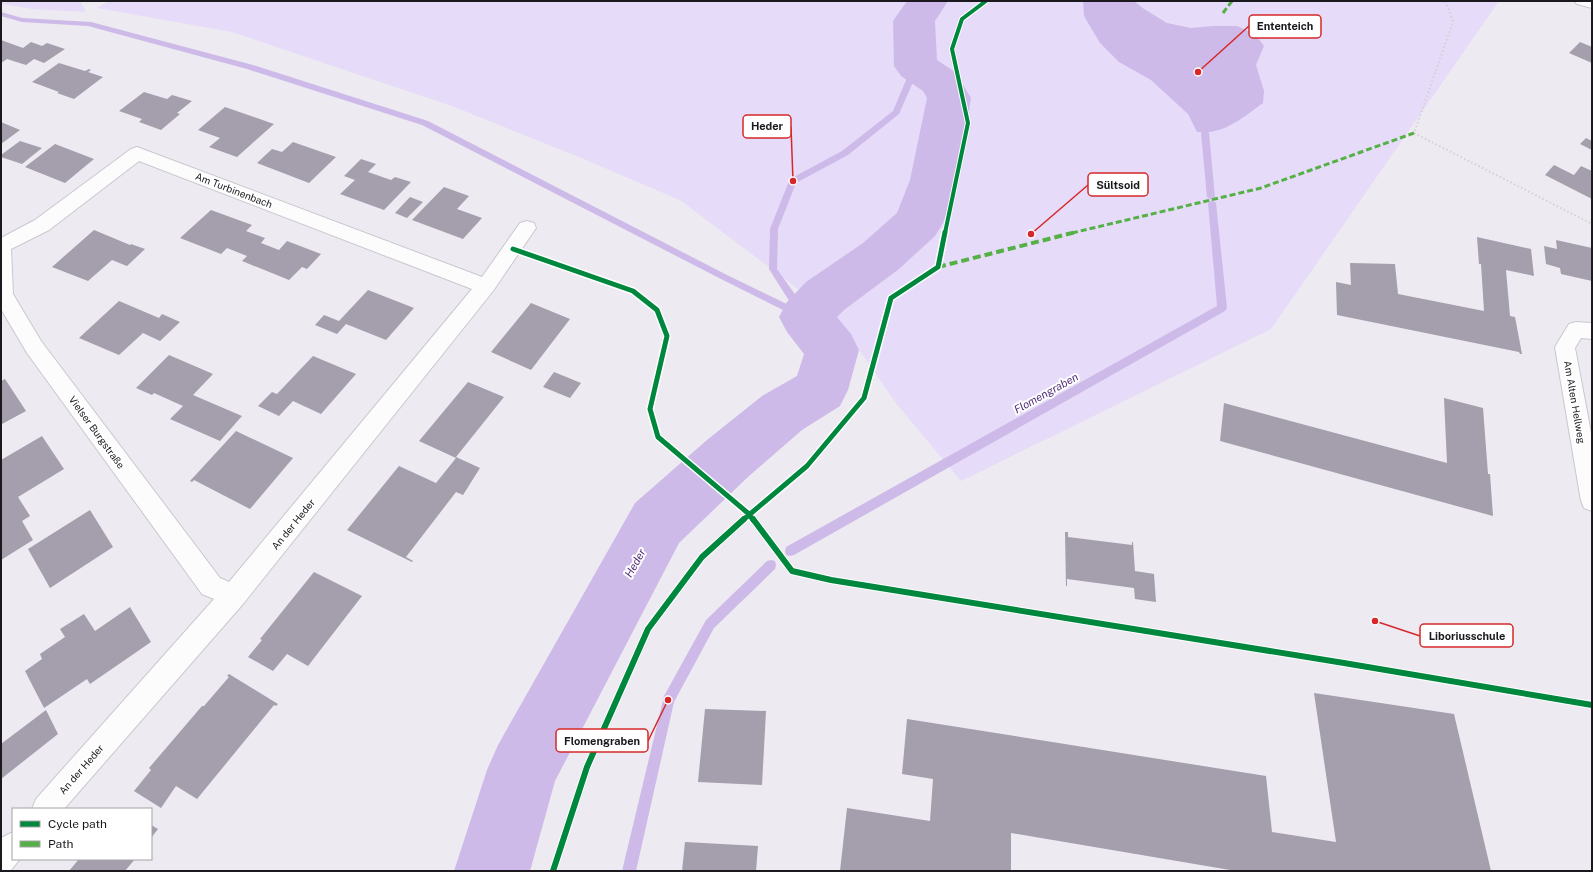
<svg xmlns="http://www.w3.org/2000/svg" width="1593" height="872" font-family="'Public Sans',sans-serif">
	<rect width="100%" height="100%" fill="#edeaf2"/>
	<!-- green -->
	<path fill="#e6dbf8" d="M1,1H80L86,12L33,9L1,4Z
		M109,1H1499L1271,329L961,481L895,402L838,319L680,200L574,155L452,106L232,32L97,8Z"/>
	<!-- water -->
	<path fill="#cdbae8" d="M1083,1H1134L1144,9L1167,23L1191,28L1213,26H1237L1255,34L1264,46L1256,65L1264,91L1263,103C1242,118 1224,135 1197,132L1188,114L1151,80L1119,62L1100,43L1084,16Z"/>
	<g fill="none" stroke-linecap="round" stroke-linejoin="round">
		<!-- stream -->
		<path fill="#cdbae8" fill-rule="evenodd" d="M1,12L22,18L91,22L253,65L428,121L727,275L793,307L769,269L770,229L789,181L790,179L842,151L893,111L912,66L916,64L920,66L899,114L848,155L796,183L778,229L777,269L809,314L811,317L809,320L805,321L721,279L422,125L247,69L88,26L22,22L1,16Z
			M1205,130L1209,133L1215,197L1211,200L1207,197L1201,133Z
			M1212,200L1216,203L1227,308L1225,311L794,555L790,556L786,555L785,551L786,547L1217,306L1208,203Z
			M771,560L775,561L776,565L775,569L714,628L674,702L636,871H622L664,696L706,620L767,561Z"/>
		<!-- river -->
		<path fill="#cdbae8" fill-rule="evenodd" d="M907,1H948L935,21L937,60L955,72L971,98L958,180L943,223L935,236L899,269L844,310L837,317L851,334L859,350L848,390L840,406L802,430L749,476L679,543L555,781L530,871H454L487,770L498,745L635,503L707,440L762,396L797,376L804,354L787,332L779,317L787,302L806,282L863,243L897,213L910,180L927,98L923,91L901,76L894,66L893,21Z"/>
	</g>
	<!-- building -->
	<path fill="#a49ead" d="M1,40L23,48L31,42L42,46L47,43L65,49L44,63L34,59L26,65L7,59L1,63Z
		M1580,42L1592,47V63L1569,53Z
		M59,63L85,71L89,69L91,70L88,72L103,77L74,99L57,93L59,92L32,82Z
		M144,92L167,99L172,95L192,101L177,113L180,114L161,130L139,122L142,119L119,111Z
		M225,107L274,124L237,157L209,147L220,138L198,130Z
		M1,122L20,130L1,144Z
		M1586,138L1592,141V150L1580,144Z
		M20,141L42,148L22,164L1,157V155Z
		M293,142L336,157L309,183L257,163L272,149L282,152Z
		M55,144L94,159L65,183L25,167Z
		M361,159L376,164L368,172L391,180L395,177L411,182L384,210L340,194L355,180L344,176Z
		M1554,165L1574,175L1581,166L1592,171V199L1545,175Z
		M444,187L469,196L457,209L482,218L463,239L412,220Z
		M410,197L423,202L407,218L395,213Z
		M211,210L252,225L246,231L265,238L261,243L279,250L287,241L321,254L307,269L302,267L289,280L242,261L247,256L227,248L221,254L180,238Z
		M94,230L130,245L131,244L145,249L127,266L112,260L88,281L52,267Z
		M1477,237L1531,249L1534,276L1506,270L1510,316L1515,317L1522,354H1520L1519,352L1337,315L1336,282L1351,285L1350,263L1395,264L1398,294L1484,311L1481,264H1479Z
		M1556,240L1592,248V281L1561,274L1560,268L1546,264L1544,246L1557,249Z
		M368,290L414,308L386,340L346,324L337,334L315,325L324,315L339,321Z
		M119,301L159,318L162,314L180,322L160,341L143,333L119,355L79,338Z
		M531,303L570,319L531,370L491,352Z
		M169,355L213,374L193,395L242,416L220,441L170,419L183,406L154,393L152,395L136,388Z
		M313,356L356,374L321,414L293,401L279,416L258,406L272,392L277,394Z
		M554,372L581,383L570,398L543,387Z
		M5,379L26,411L2,424L1,381Z
		M468,382L504,397L456,457L480,468L463,495L456,492L406,557L413,561L412,562L347,530L399,466L436,483L456,458L419,441Z
		M1444,398L1483,408L1488,474H1490L1493,516L1220,441L1224,403L1447,463Z
		M236,431L293,458L250,509L194,480L192,482L190,481Z
		M42,436L64,469L18,497L30,516L22,521L33,540L1,560V460Z
		M90,510L113,547L50,588L28,549Z
		M1065,532H1068V537L1132,545V542H1133L1135,571L1154,574L1156,602L1135,599L1134,588L1067,579V586H1066Z
		M314,572L362,596L308,666L287,654L273,671L248,657L262,640L260,639Z
		M130,607L151,642L90,684L87,679L44,708L25,671L42,659L40,654L65,637L60,629L84,614L95,631Z
		M229,674L278,704L276,706L274,705L197,799L176,786L161,808L134,791L151,770L149,768L202,706H204L229,677L227,676Z
		M1314,693L1454,714L1491,871H1236L1011,833V871H840L847,808L930,821L933,779L902,774L907,719L1266,776L1272,832L1336,842Z
		M705,709L766,711L762,785L698,782Z
		M46,710L58,734L1,779V744Z
		M151,825L158,829L151,838Z
		M685,842L758,846L756,871H682Z
		M79,859H135L125,871H69Z"/>
	<g fill="none" stroke-linecap="round" stroke-linejoin="round">
		<!-- minor casing -->
		<g stroke="#cac7ce" stroke-width="2">
			<path id="minor" d="M1574,1H1592V8L1577,4Z
				M137,147L482,277L520,223L527,221L534,223L536,228L493,291L243,604L64,809H32L36,799L214,599L202,594L27,353L1,309V238L35,220L131,149ZM139,161L472,289L229,582L220,578L41,341L13,294L11,249L49,230Z
				M1576,322L1592,323V339L1581,338L1575,348L1592,438V511L1584,508L1581,501L1555,347L1569,324Z
				M13,832V859H20L11,870L1,871V838Z"/>
		</g>
		<!-- path -->
		<path stroke="#d3d1d4" stroke-width="2" stroke-dasharray="1.5 2.5" stroke-linecap="butt" d="M1446,1L1453,22L1414,133L1592,224"/>
		<!-- minor -->
		<use href="#minor" fill="#fcfcfd" fill-rule="evenodd"/>
		<!-- quiet-far1 -->
		<path stroke="#55b145" stroke-width="3" stroke-dasharray="6 3" stroke-linecap="butt" d="M1223,13L1232,1
			M1072,233L1261,188L1414,133"/>
		<!-- quiet -->
		<path stroke="#55b145" stroke-width="4" stroke-dasharray="8 4" stroke-linecap="butt" d="M938,267L1076,232"/>
		<!-- cycleway-far2 casing -->
		<g stroke="#fff" stroke-width="6">
			<path id="cycleway-far2" d="M945,233L968,123L952,49L962,19L986,1"/>
		</g>
		<!-- cycleway-far1 casing -->
		<g stroke="#fff" stroke-width="8">
			<path id="cycleway-far1" d="M513,249L633,291L657,310L667,336L650,409L658,437L749,514L753,520
				M743,520L807,466L864,398L891,298L938,267L945,232"/>
		</g>
		<!-- cycleway casing -->
		<g stroke="#fff" stroke-width="8">
			<path id="cycleway" d="M753,519L792,571L831,580L1344,663L1592,705
				M553,871L587,767L648,629L702,557L744,519"/>
		</g>
		<!-- cycleway-far2 -->
		<use href="#cycleway-far2" stroke="#00873e" stroke-width="4"/>
		<!-- cycleway-far1 -->
		<use href="#cycleway-far1" stroke="#00873e" stroke-width="5"/>
		<!-- cycleway -->
		<use href="#cycleway" stroke="#00873e" stroke-width="6"/>
	</g>
	<g text-anchor="middle" stroke-width="4" stroke-linejoin="round" paint-order="stroke">
		<!-- street labels -->
		<g font-size="10" fill="#1b191e" stroke="#fff">
			<text transform="translate(234 190) rotate(21)" y="4">Am Turbinenbach</text>
			<text transform="translate(1575 402) rotate(80)" y="4">Am Alten Hellweg</text>
			<text transform="translate(97 432) rotate(54)" y="4">Vielser Burgstraße</text>
			<text transform="translate(293 524) rotate(-51)" y="4">An der Heder</text>
			<text transform="translate(81 769) rotate(-49)" y="4">An der Heder</text>
		</g>
		<!-- water labels -->
		<g font-size="11" font-style="italic" fill="#522f79" stroke="#fff">
			<text transform="translate(1046 393) rotate(-29)" y="4">Flomengraben</text>
			<text transform="translate(635 563) rotate(-61)" y="4">Heder</text>
		</g>
	</g>
	<!-- callouts -->
	<path fill="none" stroke="#d62828" stroke-width="1.5" d="M1198 72L1249 26M793 181L791 127M1031 234L1088 185M1375 621L1420 636M668 700L648 741"/>
	<g fill="#d62828" stroke="#fff" stroke-width="1.5">
		<circle cx="1198" cy="72" r="4"/>
		<circle cx="793" cy="181" r="4"/>
		<circle cx="1031" cy="234" r="4"/>
		<circle cx="1375" cy="621" r="4"/>
		<circle cx="668" cy="700" r="4"/>
	</g>
	<g fill="#fff" stroke="#d62828" stroke-width="1.5">
		<rect x="1249" y="15" width="72" height="23" rx="4"/>
		<rect x="743" y="115" width="48" height="23" rx="4"/>
		<rect x="1088" y="173" width="60" height="23" rx="4"/>
		<rect x="1420" y="624" width="93" height="23" rx="4"/>
		<rect x="556" y="729" width="92" height="23" rx="4"/>
	</g>
	<g font-size="11" text-anchor="middle" font-weight="bold" fill="#1b191e">
		<text x="1285" y="30">Ententeich</text>
		<text x="767" y="130">Heder</text>
		<text x="1118" y="189">Sültsoid</text>
		<text x="1467" y="640">Liboriusschule</text>
		<text x="602" y="745">Flomengraben</text>
	</g>
	<!-- border -->
	<rect width="1593" height="872" fill="none" stroke="#1b191e" stroke-width="4"/>
	<!-- legend -->
	<rect x="12" y="808" width="140" height="52" fill="#ffffff" stroke="#a4a3a5"/>
	<rect x="20" y="821" width="20" height="6" fill="#00873e" stroke="#a4a3a5"/>
	<text x="48" y="828" font-size="12" fill="#1b191e">Cycle path</text>
	<rect x="20" y="841" width="20" height="6" fill="#55b145" stroke="#a4a3a5"/>
	<text x="48" y="848" font-size="12" fill="#1b191e">Path</text>
</svg>
